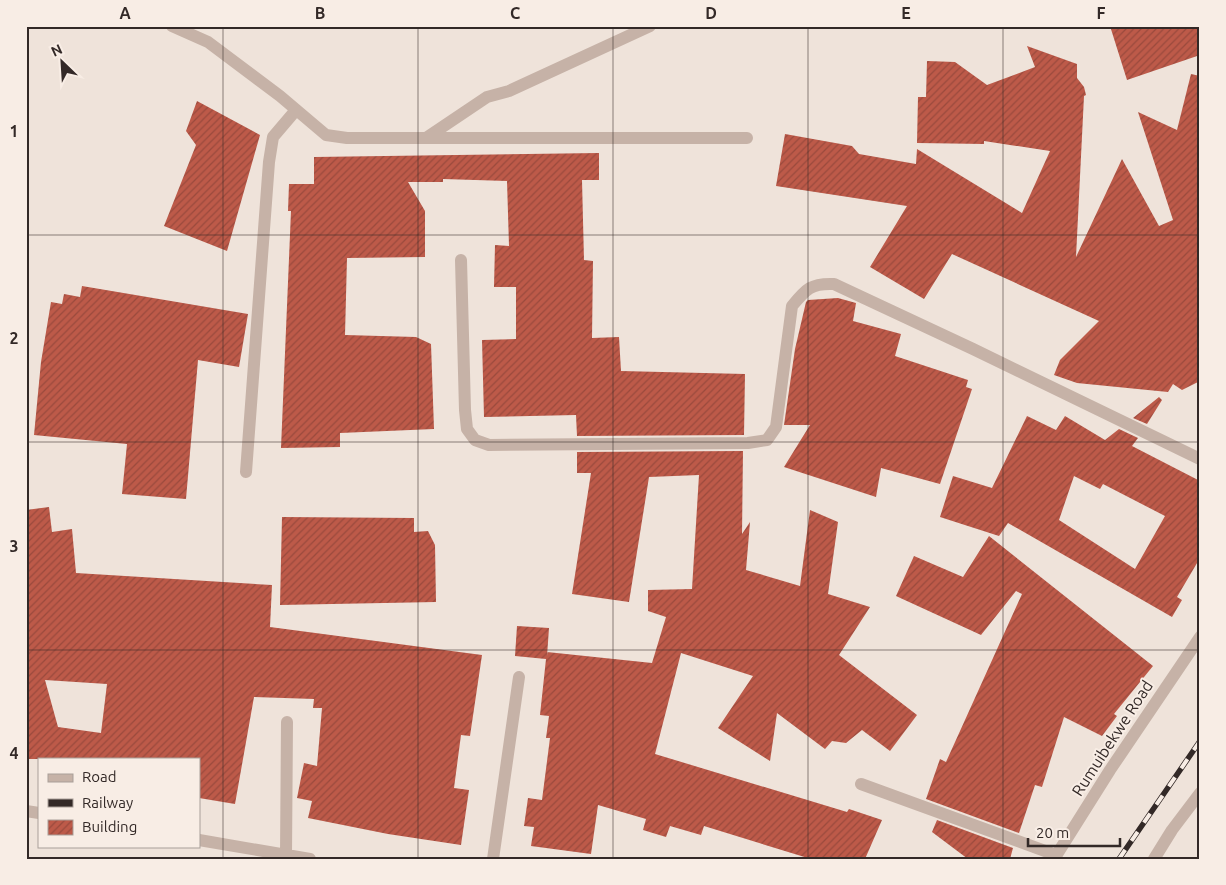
<svg xmlns="http://www.w3.org/2000/svg" width="1226" height="885" font-family="Ubuntu,sans-serif">
	<defs>
		<pattern id="building-hatch" width="6" height="6" patternUnits="userSpaceOnUse" patternTransform="scale(1.25)"><rect width="6" height="6" fill="#bd5a49"/><path d="M-1 1l2-2M0 6l6-6M5 7l2-2" fill="none" stroke="#9a4a3d"/></pattern>
	</defs>
	<rect width="100%" height="100%" fill="#efe3da"/>
	<!-- building -->
	<path fill="url(#building-hatch)" fill-rule="evenodd" d="M1110,26H1200V55L1127,80Z
		M1027,46L1077,64V78L1084,87L1086,95L1084,96L1076,257L1122,159L1159,226L1173,220L1138,112L1177,130L1191,74L1200,76V381L1182,390L1173,384L1168,392L1077,383L1054,375L1060,360L1099,321L952,254L924,299L870,267L907,206L776,186L785,134L852,146L859,154L916,164L917,149L1022,213L1050,151L984,141V144L917,143L918,97H926L927,61L955,62L987,85L1035,67Z
		M197,101L260,135L227,251L164,226L196,145L186,131Z
		M599,153V180H582L584,260L593,261L592,338L619,337L621,371L745,374L744,435L577,436L576,415L484,417L482,340L516,339V287H494L495,245L509,246L507,181L443,179V182H408L425,211V257L347,258L345,335L416,337L431,344L434,429L340,433V447L281,448L291,211H288L289,184H314V157Z
		M82,286L248,314L239,367L198,360L186,499L122,494L127,444L34,435L41,362L51,302L62,304L64,294L80,297Z
		M838,298L856,303L853,321L901,334L895,356L968,380L966,387L972,389L940,484L881,468L876,497L784,467L810,425H784L795,349L806,302L808,300Z
		M1159,397L1162,400L1147,424L1133,418Z
		M1027,416L1056,430L1065,416L1105,440L1119,429L1138,438L1132,446L1200,481V558L1177,597L1182,600L1172,617L1008,523L999,536L940,517L953,476L992,488ZM1074,476L1100,489L1103,484L1165,516L1135,569L1059,520Z
		M743,451L742,534L750,522L746,570L800,586L810,510L838,522L828,594L870,607L839,655L917,715L890,751L862,730L846,743L832,741L825,749L777,713L770,761L718,728L753,676L681,653L655,754L847,812L849,809L882,820L865,859H811L704,826L701,835L670,826L666,837L643,830L646,819L598,805L591,854L531,846L534,827L524,826L528,798L542,800L550,738H546L549,716L540,715L546,659L515,656L517,626L549,628L547,656V652L652,663L666,617L648,611V590L692,589L699,475L649,477L629,602L572,594L591,473H577V452Z
		M49,507L52,532L72,529L76,573L272,585L270,627L482,655L470,736L461,735L454,788L469,790L461,845L388,834L308,818L312,801L297,798L304,763L317,766L322,708H313L314,699L254,697L235,804L199,798V759H26V510ZM45,680L107,684L101,733L58,727Z
		M282,517L414,518V532L428,531L435,545L436,602L280,605Z
		M989,536L1153,666L1114,714L1117,716L1102,736L1064,717L1042,787L1035,785L1019,833L926,799L940,759L946,762L1022,594L1016,591L981,635L896,596L914,556L963,577Z
		M937,820L1013,848L1010,859H968L932,832Z"/>
	<g fill="none" stroke-linecap="round" stroke-linejoin="round">
		<!-- minor -->
		<path stroke="#c6b2a7" stroke-width="12" d="M172,26L208,42L280,96L326,135L347,138H747
			M426,138L487,97L509,91L650,26
			M461,260L465,410L467,429L475,440L489,445L748,443L767,440L776,427L792,306C806,289 811,283 834,284L973,349L1200,459
			M246,472L269,162L273,137L296,110
			M861,784L1056,855
			M26,811L39,813
			M199,840L310,859
			M286,855L287,722
			M493,859L519,677
			M1054,859L1110,770L1200,637
			M1154,859L1172,830L1200,793"/>
		<!-- rail casing -->
		<g stroke="#332927" stroke-width="5.5">
			<path id="rail" d="M1119,859L1200,741"/>
		</g>
		<!-- rail -->
		<use href="#rail" stroke="#f8ede5" stroke-width="4" stroke-dasharray="11" stroke-linecap="butt"/>
	</g>
	<!-- grid -->
	<path fill="none" stroke="#332927" stroke-width="1" stroke-opacity="0.55" d="M223,26V859M418,26V859M613,26V859M808,26V859M1003,26V859M26,235H1200M26,442H1200M26,650H1200"/>
	<g text-anchor="middle" stroke-width="4" stroke-linejoin="round" paint-order="stroke">
		<!-- street labels -->
		<g font-size="16" fill="#332927" stroke="#f8ede5">
			<text transform="translate(1112 738) rotate(-57)" y="6">Rumuibekwe Road</text>
		</g>
	</g>
	<!-- border -->
	<rect width="1226" height="885" fill="none" stroke="#f8ede5" stroke-width="55"/>
	<!-- legend -->
	<rect x="38" y="758" width="162" height="90" fill="#f8ede5" stroke="#a99f99"/>
	<rect x="48" y="774" width="25" height="8" fill="#c6b2a7" stroke="#a99f99"/>
	<text x="82" y="782" font-size="15" fill="#332927">Road</text>
	<rect x="48" y="799" width="25" height="8" fill="#332927" stroke="#a99f99"/>
	<text x="82" y="808" font-size="15" fill="#332927">Railway</text>
	<rect x="48" y="820" width="25" height="15" fill="url(#building-hatch)" stroke="#a99f99"/>
	<text x="82" y="832" font-size="15" fill="#332927">Building</text>
	<!-- north arrow -->
	<g transform="translate(62 62) rotate(335)" stroke="#f8ede5" stroke-width="4" paint-order="stroke">
	<path d="M0-4L9 19L0 12L-9 19Z" fill="#332927"/>
	<text y="-8" font-size="14" font-weight="bold" text-anchor="middle" fill="#332927">N</text>
	</g>
	<!-- scale -->
	<path d="M1028 838v8h92v-8" fill="none" stroke="#332927" stroke-width="2.5"/>
	<text x="1036" y="838" font-size="15" fill="#332927" stroke="#f8ede5" stroke-width="4" paint-order="stroke">20 m</text>
	<rect x="28" y="28" width="1170" height="830" fill="none" stroke="#332927" stroke-width="2"/>
	<g font-size="16" text-anchor="middle" font-weight="bold" fill="#332927">
		<text x="125" y="19">A</text>
		<text x="320" y="19">B</text>
		<text x="515" y="19">C</text>
		<text x="711" y="19">D</text>
		<text x="906" y="19">E</text>
		<text x="1101" y="19">F</text>
		<text x="14" y="137">1</text>
		<text x="14" y="344">2</text>
		<text x="14" y="552">3</text>
		<text x="14" y="759">4</text>
	</g>
</svg>
